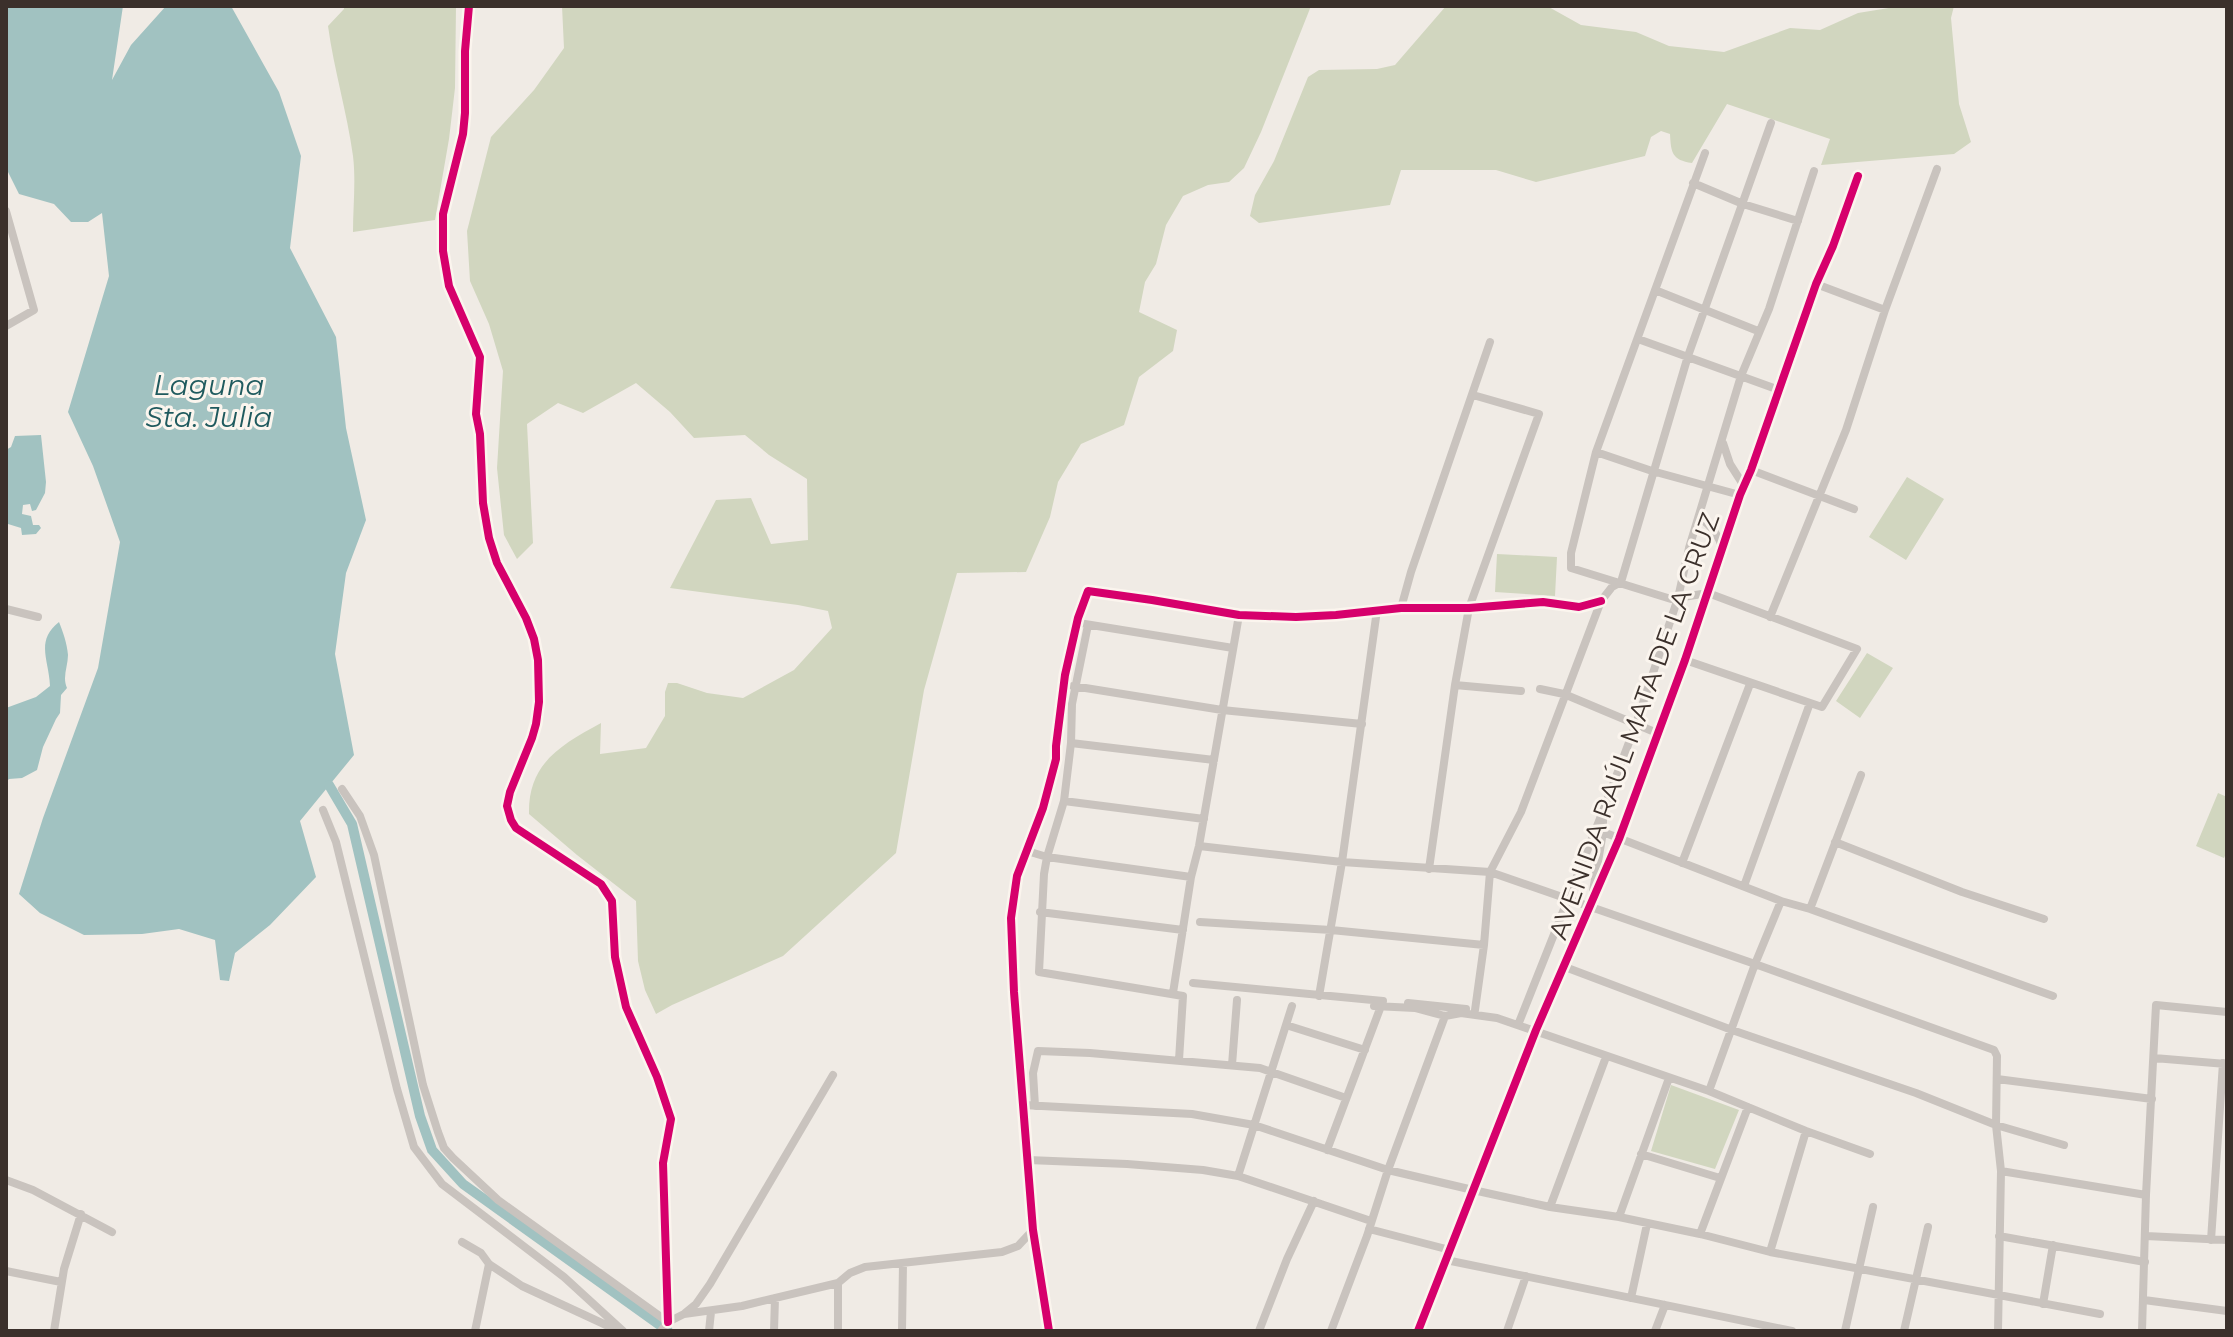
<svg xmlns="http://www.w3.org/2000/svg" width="2233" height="1337" font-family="Montserrat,sans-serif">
	<rect width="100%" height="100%" fill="#f0ebe5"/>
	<!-- green -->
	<path fill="#d1d6bf" d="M344,6H456L455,88L449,139L435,220L353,232C353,207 356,181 353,156C347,112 334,70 328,26L344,9Z
		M562,6H1311L1261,132L1244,168L1229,182L1208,185L1183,196L1166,225L1156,264L1145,282L1139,312L1177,330L1173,351L1139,377L1124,425L1081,444L1058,482L1050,517L1026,572L957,573L924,690L896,853L783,956L672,1005L656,1014L645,990L638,961L636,901L577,855L529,814C528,763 561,745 601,723L600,754L646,748L665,716V692L668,683H677L707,693L743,698L794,670L832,628L828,611L798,605L670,588L716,500L751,498L771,544L808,540L807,479L769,455L745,435L694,438L670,412L636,383L583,413L558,403L527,424L533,543L517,559L504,535L497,468L503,371L489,324L470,281L467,231L491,137L534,90L564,48Z
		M1446,6H1547L1581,25L1636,32L1669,46L1724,52L1790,28L1820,30L1858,13L1901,6H1954L1951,18L1959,104L1971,142L1954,154L1821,165L1830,139L1727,104L1692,163C1672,160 1671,153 1670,134L1661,131L1651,137L1645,156L1536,182L1496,170H1401L1390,205L1259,223L1250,216L1255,195L1274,161L1308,77L1319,70L1377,69L1395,65Z
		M1907,477L1944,499L1906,560L1869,537Z
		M1497,554L1557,557L1555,596L1495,592Z
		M1867,653L1893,668L1860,718L1836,701Z
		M2218,793L2227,797V851L2224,858L2196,846Z
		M1671,1085L1739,1110L1715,1169L1651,1151Z"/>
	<!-- water -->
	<path fill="#a1c2c1" d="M6,6H123L112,80L131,45L166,6H231L279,92L301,156L290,248L336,337L346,428L366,520L346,573L335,654L354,755L300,821L316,877L270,925L235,953L229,981L220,980L215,940L179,929L142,934L84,935L40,913L19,894L43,818L98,668L120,542L93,466L68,412L109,276L102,213L88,222H71L54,204L19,194L6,168Z
		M41,435L46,482L45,493L36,510L32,511L30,504L23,505L22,514L31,516L33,525H39L41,528L36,534L22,535L21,528L8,524L6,530V450L11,447L15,436Z
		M59,622C63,632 67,643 68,655C68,666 62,677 67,688L61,695L60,713L56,719L43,747L37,770L22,778L9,779L6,782V708L36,697L50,686C49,660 35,641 59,622Z"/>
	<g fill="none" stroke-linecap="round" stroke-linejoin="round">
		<!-- canal -->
		<path stroke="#a1c2c1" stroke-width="10" d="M329,785L352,824L420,1116L432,1150L463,1184L668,1331"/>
		<!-- minor -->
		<path stroke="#c9c3be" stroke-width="8" d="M469,6L465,51V113L463,134L443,214V251L449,286L480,357L476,414L480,434L483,503L489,538L497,563L526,618L534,639L538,660L539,702L536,724L532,738L510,792L507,806L511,820L516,828L601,884L612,901L615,957L626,1007L657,1077L671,1119L663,1163L668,1322
			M1693,183L1743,204L1798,221
			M6,211L34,310L6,326
			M1816,284L1885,310
			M1655,290L1758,331
			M1638,339L1779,390
			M1723,443L1730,464L1744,486
			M1596,452L1652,471L1740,495
			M1751,470L1854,509
			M1699,517C1710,525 1720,535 1722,549
			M1401,608L1411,572L1490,342
			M6,609L38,617
			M1770,617L1846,430L1885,310L1937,169
			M1085,624L1233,648
			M1088,625L1072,704L1071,743L1064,801L1047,857L1044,874L1039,972L1183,996L1179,1060
			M1685,660L1822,707L1857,649L1708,593L1671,599L1571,568V553L1596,452L1705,153
			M1455,685L1521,691
			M1073,686L1222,710L1362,724
			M1540,689L1564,694L1657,733
			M1071,743L1214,760
			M342,789L360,816L374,855L423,1085L438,1132L444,1148L453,1158L498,1200L668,1322
			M1064,801L1204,819
			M323,810L336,842L397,1089L414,1147L442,1184L564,1277L623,1331
			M1603,832L1781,901L1810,909L2053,996
			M1835,842L1962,892L2044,919
			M1199,846L1342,862L1490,872L1755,964L1994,1050L1997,1056L1996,1125L2001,1171L1998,1331
			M1027,851L1047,857L1191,877
			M1682,863L1750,684
			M1429,869L1455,685L1469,608L1539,414L1473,395
			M1744,886L1810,703
			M1593,891L1603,832V811L1636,724L1678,598L1689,548L1741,376L1769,309L1814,171
			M1810,909L1861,775
			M1040,912L1183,930
			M1200,922L1331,930L1484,945
			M1565,967L1732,1030L1916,1093L1996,1125L2064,1145
			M1193,983L1383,1001
			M1173,993L1191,877L1199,846L1239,615
			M1319,996L1342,862L1377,610
			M1408,1003L1466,1009
			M1374,1006L1415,1008L1445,1016L1461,1013L1497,1018L1709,1091L1806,1131L1870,1154
			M1475,1010L1484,945L1490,872L1521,812L1601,601L1612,587L1621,582L1688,356L1771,123
			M1286,1025L1365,1050
			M1518,1025L1601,816
			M2154,1058L2226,1064
			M1232,1065L1237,1000
			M1997,1079L2152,1099
			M1709,1091L1755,964L1781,901
			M1023,1105L1192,1114L1254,1125L1388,1170L1473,1190L1550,1207L1619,1217L1700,1234L1770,1252L2100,1314
			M1035,1106L1033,1073L1038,1051L1090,1053L1260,1068L1346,1098
			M1327,1150L1381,1006
			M1641,1154L1720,1178
			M1028,1160L1127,1164L1203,1170L1238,1176L1371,1221
			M2001,1171L2146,1195
			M1238,1176L1292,1006
			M6,1180L33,1190L112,1232
			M1550,1207L1606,1057
			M1619,1217L1669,1078
			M1369,1229L1450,1250
			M1700,1234L1748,1107
			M1999,1236L2145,1262
			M2146,1236L2227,1240
			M2211,1240L2223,1063
			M462,1242L481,1253L489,1264L522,1286L619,1331
			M1770,1252L1806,1131
			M1446,1260L1792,1331
			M6,1271L61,1282
			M838,1283V1331
			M1631,1298L1647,1224
			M2144,1300L2227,1311
			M2043,1304L2053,1245
			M685,1313L696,1304L710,1284L833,1075
			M54,1331L64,1269L81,1214
			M475,1331L489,1264
			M661,1331L668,1322L684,1314L742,1306L838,1283L850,1273L865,1267L1002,1252L1018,1246L1033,1230
			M709,1331L711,1312
			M774,1331L775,1298
			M902,1331L903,1263
			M1049,1331L1033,1230L1014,992L1011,918L1017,876L1043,808L1056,759V746L1065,675L1078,618L1088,591L1152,600L1239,615L1296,617L1336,615L1401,608H1469L1543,602L1579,607L1601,601
			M1259,1331L1287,1259L1314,1201
			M1331,1331L1367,1236L1388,1170L1445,1016
			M1507,1331L1526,1276
			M1655,1331L1665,1305
			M1845,1331L1873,1207
			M1904,1331L1928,1227
			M2142,1331L2146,1195L2156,1005L2227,1012"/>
		<!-- tertiary -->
		<path stroke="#c9c3be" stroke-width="10" d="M1418,1331L1536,1030L1619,839L1685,660L1740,495L1751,470L1816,284L1833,246L1858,176"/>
		<!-- cycleway casing -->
		<g stroke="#fbf5ee" stroke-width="13">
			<path id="cycleway" d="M469,6L465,51V113L463,134L443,214V251L449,286L480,357L476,414L480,434L483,503L489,538L497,563L526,618L534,639L538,660L539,702L536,724L532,738L510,792L507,806L511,820L516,828L601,884L612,901L615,957L626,1007L657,1077L671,1119L663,1163L668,1322
				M1049,1331L1033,1230L1014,992L1011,918L1017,876L1043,808L1056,759V746L1065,675L1078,618L1088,591L1152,600L1239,615L1296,617L1336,615L1401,608H1469L1543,602L1579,607L1601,601
				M1418,1331L1536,1030L1619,839L1685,660L1740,495L1751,470L1816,284L1833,246L1858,176"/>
		</g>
		<!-- cycleway -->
		<use href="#cycleway" stroke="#d6006c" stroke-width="8"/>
	</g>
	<g text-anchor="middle" stroke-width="6" stroke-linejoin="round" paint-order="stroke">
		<!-- street labels -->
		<g font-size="26" fill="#3b302b" stroke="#fbf5ee">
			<text transform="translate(1634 726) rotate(-70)" y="9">AVENIDA RAÚL MATA DE LA CRUZ</text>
		</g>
		<!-- water labels -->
		<g font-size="28" font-style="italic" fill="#1f5a5e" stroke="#fbf5ee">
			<text x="209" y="395">Laguna<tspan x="209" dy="32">Sta. Julia</tspan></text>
		</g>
	</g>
	<!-- border -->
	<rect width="2233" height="1337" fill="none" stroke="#3b302b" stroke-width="16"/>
</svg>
